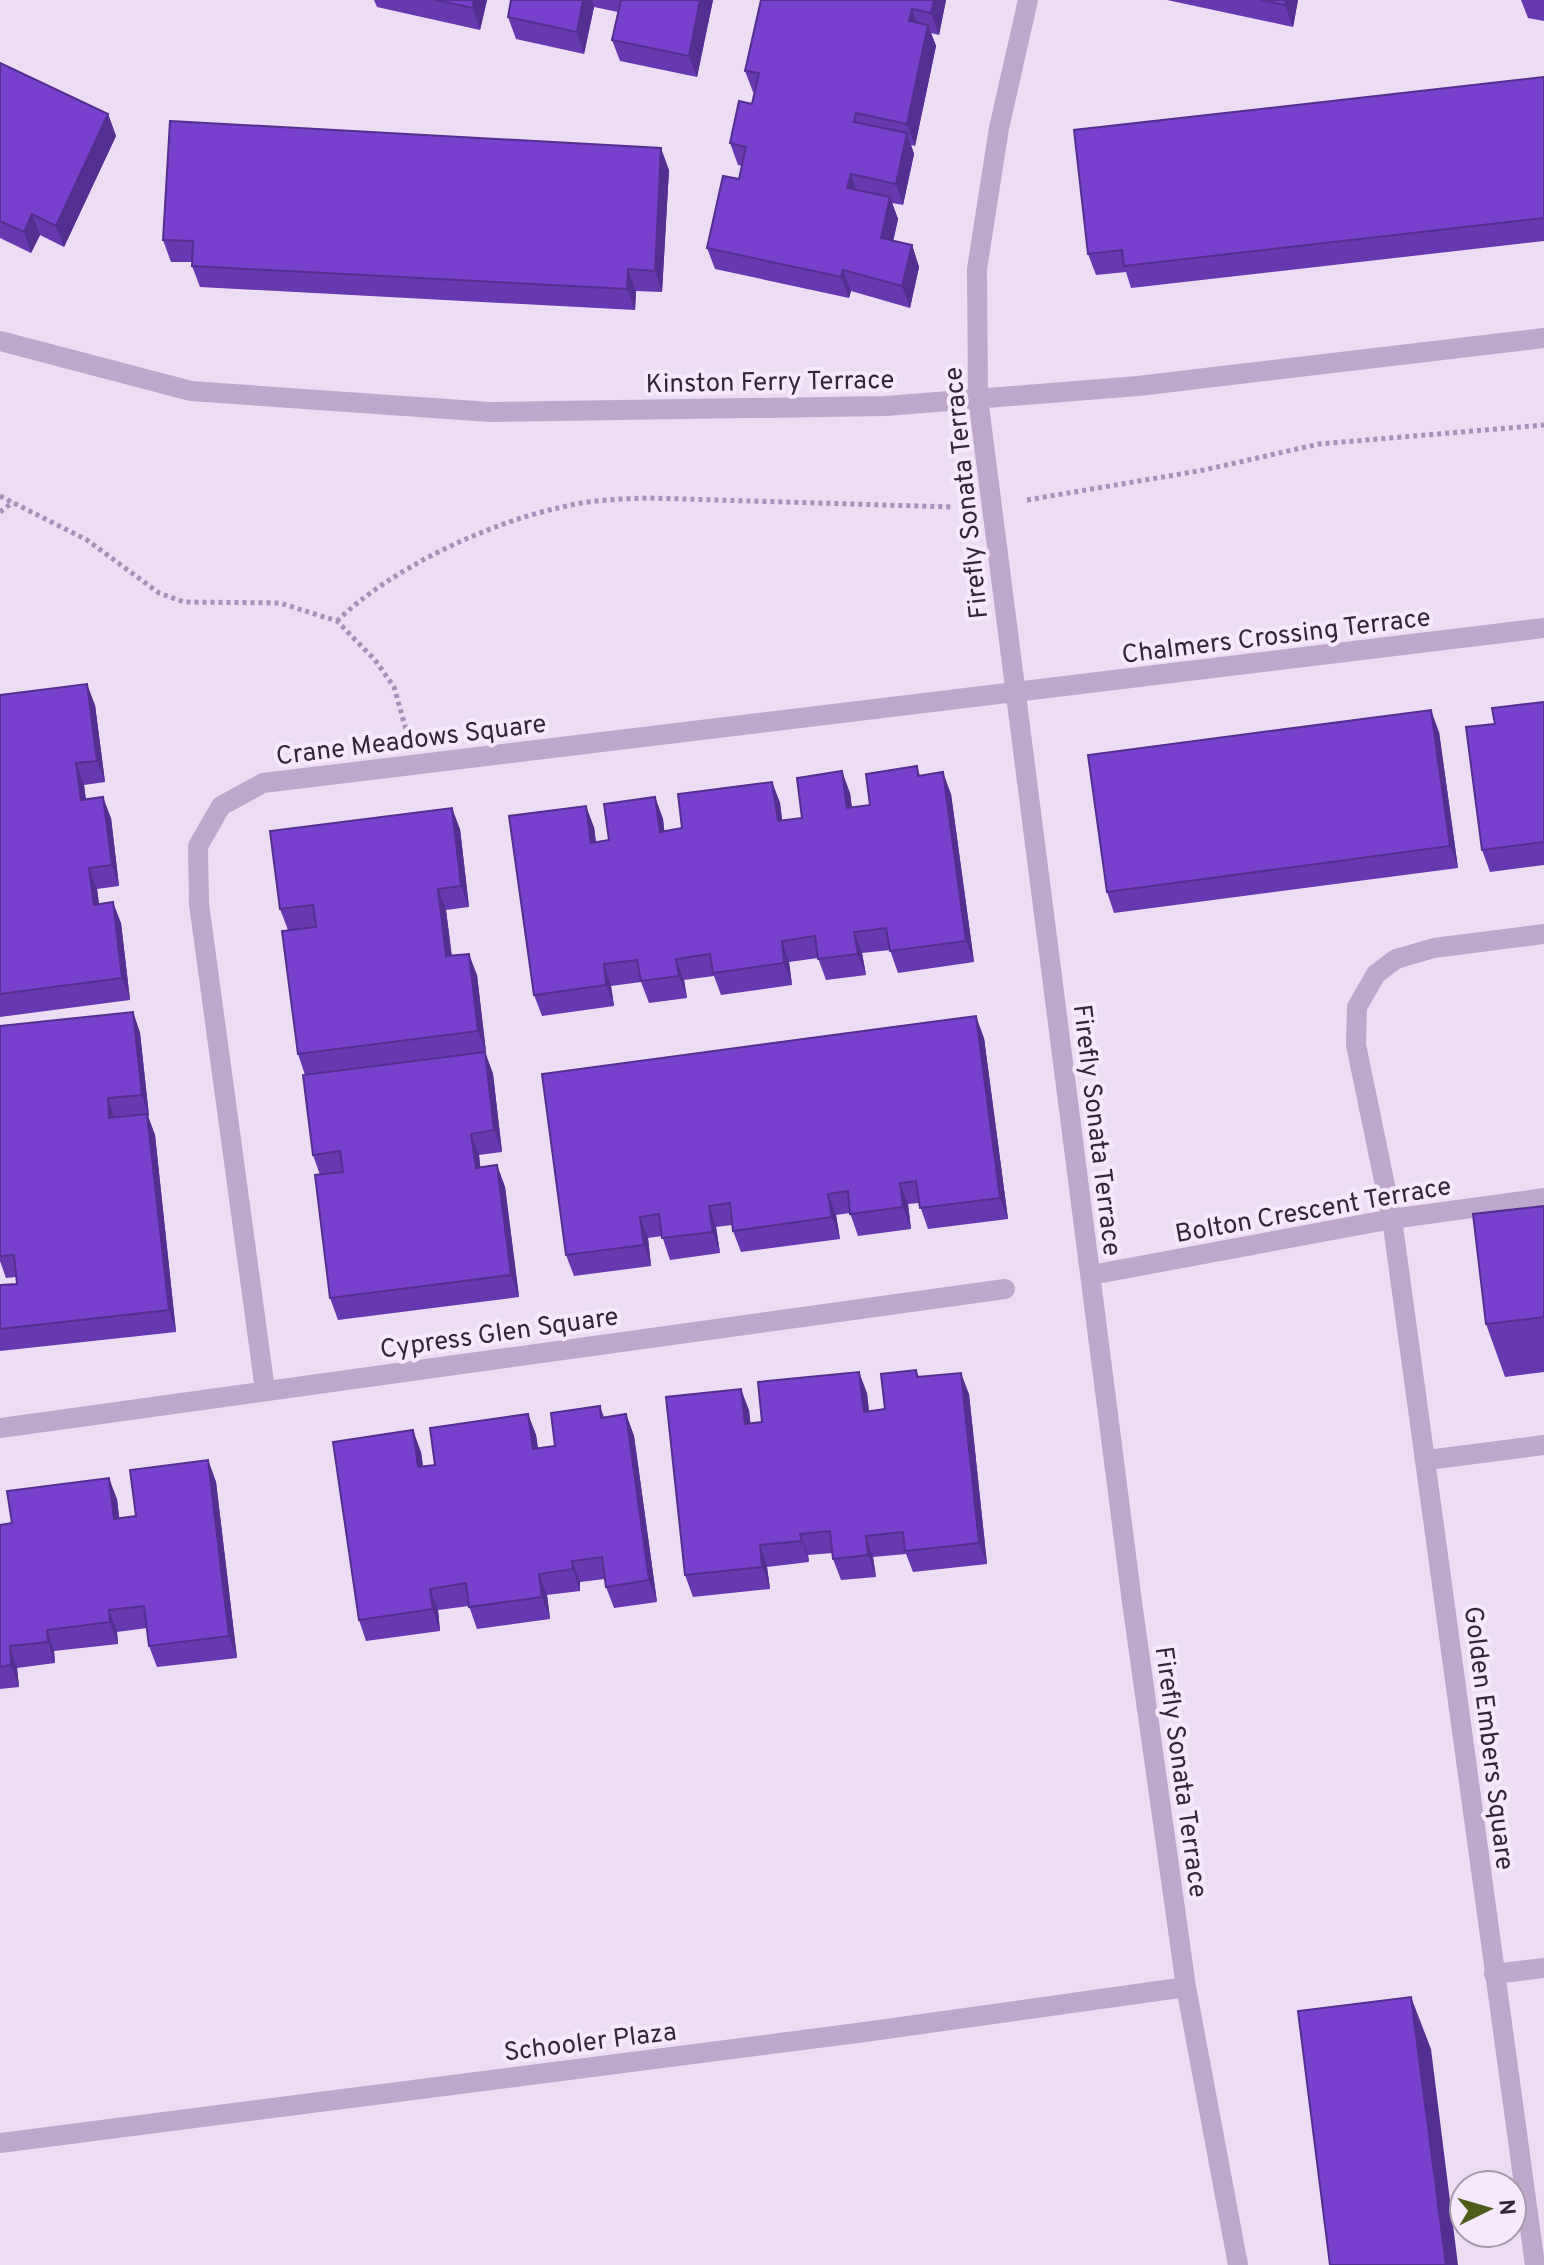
<svg xmlns="http://www.w3.org/2000/svg" width="1544" height="2265" font-family="Overpass,sans-serif">
	<rect width="100%" height="100%" fill="#ecdcf4"/>
	<g fill="none" stroke-linecap="round" stroke-linejoin="round">
		<!-- path -->
		<path stroke="#a891b9" stroke-width="5" stroke-dasharray="4 4" stroke-linecap="butt" d="M0,496L87,540L159,593L184,602L280,603L337,621L375,660L394,687L407,733
			M1027,500L1204,470L1319,444L1544,425
			M0,512L13,502
			M337,621C390,569 486,524 558,508C588,500 619,499 649,498L953,507"/>
		<!-- minor -->
		<path stroke="#bea7cd" stroke-width="20" d="M1028,0L999,128L977,269L978,398L1132,1602L1186,1987L1238,2265
			M0,341L191,391L490,412L886,406L1138,386L1544,338
			M1091,1275L1392,1219L1544,1198
			M265,1390L199,904L198,846L221,806L263,783L1544,628
			M0,1428L1005,1289
			M1427,1460L1544,1445
			M1494,1974L1544,1968
			M0,2143L865,2032L1186,1987
			M1535,2265L1392,1219L1356,1045L1357,1007L1376,974L1396,959L1434,948L1544,934"/>
	</g>
	<!-- wall -->
	<path fill="#6738b0" d="M374,0H487L480,30L377,7Z
		M511,0H713L697,77L620,61L612,40L618,12L594,7L584,54L516,39L508,17Z
		M761,0H946L939,35L931,33L936,46L915,146L911,145L914,154L903,205L892,203L898,219L893,241L912,245L919,267L910,308L851,291L849,298L715,269L707,248L739,179L742,166L738,165L730,143L752,104L755,93L753,92L745,71Z
		M1167,0H1298L1293,27Z
		M1521,0H1544V21L1528,18Z
		M0,63L108,114L116,136L64,247L40,235L31,253L0,238Z
		M1544,77V241L1131,288L1126,272L1096,275L1088,254Z
		M669,170L662,292L636,291L635,310L200,287L192,266V262H171L163,240Z
		M0,695L95,705L105,782L84,785L86,799L111,818L119,886L97,889L99,904L121,923L130,1000L0,1017Z
		M1544,702V865L1490,872L1482,850L1495,724Z
		M1439,732L1458,868L1114,913L1107,892Z
		M917,766L920,776L951,794L974,962L898,973L890,950L862,953L866,975L826,980L818,958L789,962L792,985L721,995L714,976L684,980L687,998L649,1003L641,982L611,986L614,1006L542,1016L534,995L594,827L596,843L609,840L655,797L663,819L664,831L682,828L772,782L780,803L782,820L802,818L850,793L852,807L870,805Z
		M460,829L469,907L446,910L452,956L477,975L486,1052L348,1070L485,1052L493,1074L502,1152L479,1155L480,1167L497,1165L505,1187L519,1297L338,1320L330,1298L320,1175L313,1155L305,1075L298,1054L288,930L280,909Z
		M133,1012L140,1033L149,1116H148L155,1135L176,1332L0,1351V1285L17,1284L16,1277L6,1278L0,1261V1026Z
		M984,1038L1008,1219L928,1229L919,1203L908,1204L911,1229L858,1236L850,1213L836,1215L840,1239L741,1252L733,1231L732,1225L716,1227L720,1253L670,1260L662,1236L648,1238L651,1266L574,1276L566,1255Z
		M1544,1206V1372L1505,1377L1486,1324Z
		M916,1370L919,1377L969,1394L987,1564L913,1572L906,1554L873,1557L876,1577L841,1580L833,1559V1553L808,1555L809,1562L767,1567L770,1589L693,1597L685,1575L749,1410L750,1423L762,1422L867,1393L869,1411L885,1409Z
		M600,1406L604,1417L626,1414L634,1436L657,1602L614,1608L606,1587L605,1579L580,1582V1591L547,1595L550,1619L477,1629L469,1606L438,1610L440,1631L366,1641L359,1620L421,1452L423,1467L435,1465L528,1414L536,1435L538,1448L555,1446Z
		M208,1460L216,1482L237,1658L157,1667L149,1646L147,1628L117,1632L118,1644L54,1651L55,1663L17,1668L19,1687L0,1689V1525L117,1499L119,1518L136,1516Z"/>
	<!-- shaded-wall -->
	<path fill="#542e90" d="M474,0H487L480,30L473,8Z
		M583,0H592L594,7L584,54L577,32Z
		M700,0H713L697,77L689,56Z
		M934,0H946L939,35L931,13Z
		M1286,0H1298L1293,27L1285,5Z
		M912,9L920,31L909,21Z
		M928,25L936,46L915,146L907,124Z
		M108,114L116,136L64,247L56,226Z
		M907,133L914,154L903,205L896,184Z
		M661,148L669,170L662,292L655,271Z
		M851,174L858,195L847,188Z
		M890,197L898,219L889,260L881,238Z
		M32,214L40,235L31,253L24,232Z
		M912,245L919,267L910,308L902,286Z
		M628,269L636,291L635,310L627,289Z
		M843,270L851,291L849,298L841,277Z
		M87,684L95,705L105,782L97,761Z
		M1431,710L1439,732L1458,868L1450,846Z
		M76,763L84,785L88,821L81,800Z
		M842,771L850,793L854,829L847,808Z
		M943,772L951,794L974,962L966,941Z
		M772,782L780,803L785,842L778,821Z
		M103,797L111,818L119,886L112,865Z
		M655,797L663,819L667,853L660,832Z
		M586,806L594,827L599,865L591,843Z
		M452,808L460,829L469,907L461,886Z
		M89,868L97,889L102,926L94,905Z
		M438,889L446,910L454,978L446,956Z
		M113,902L121,923L130,1000L122,978Z
		M854,932L862,953L866,975L858,954Z
		M782,941L789,962L792,985L784,963Z
		M469,954L477,975L486,1052L478,1031Z
		M676,959L684,980L687,998L679,976Z
		M604,964L611,986L614,1006L606,985Z
		M133,1012L140,1033L149,1116L142,1095Z
		M976,1016L984,1038L1008,1219L1000,1198Z
		M485,1052L493,1074L502,1152L494,1130Z
		M108,1098L115,1120L109,1118Z
		M147,1114L155,1135L176,1332L169,1310Z
		M471,1134L479,1155L483,1189L476,1168Z
		M497,1165L505,1187L519,1297L511,1275Z
		M900,1183L908,1204L911,1229L903,1207Z
		M828,1194L836,1215L840,1239L832,1217Z
		M709,1206L716,1227L720,1253L713,1232Z
		M640,1217L648,1238L651,1266L644,1245Z
		M859,1372L867,1393L871,1433L864,1412Z
		M961,1373L969,1394L987,1564L979,1543Z
		M741,1389L749,1410L753,1445L745,1424Z
		M528,1414L536,1435L541,1471L533,1449Z
		M626,1414L634,1436L657,1602L649,1580Z
		M413,1430L421,1452L426,1489L418,1467Z
		M208,1460L216,1482L237,1658L229,1636Z
		M109,1478L117,1499L122,1540L114,1519Z
		M800,1534L808,1555L809,1562L802,1541Z
		M866,1536L873,1557L876,1577L868,1555Z
		M760,1545L767,1567L770,1589L762,1567Z
		M572,1561L580,1582V1591L573,1569Z
		M539,1574L547,1595L550,1619L542,1597Z
		M430,1589L438,1610L440,1631L433,1609Z
		M109,1610L117,1632L118,1644L110,1622Z
		M47,1630L54,1651L55,1663L48,1642Z
		M10,1646L17,1668L19,1687L11,1665Z
		M1411,1997L1431,2049L1458,2265H1446Z"/>
	<!-- building -->
	<path fill="#7841cd" stroke="#542e90" stroke-width="2" d="M435,0H474L473,8Z
		M511,0H583L577,32L508,17Z
		M621,0H700L689,56L612,40Z
		M761,0H934L931,13L912,9L909,21L928,25L907,124L856,113L854,122L907,133L896,184L851,174L847,188L890,197L881,238L912,245L902,286L843,270L841,277L707,248L723,176L739,179L746,147L730,143L739,101L752,104L759,73L745,71Z
		M1261,0H1286L1285,5Z
		M0,63L108,114L56,226L32,214L24,232L0,221Z
		M1544,77V218L1124,266L1122,250L1088,254L1074,130Z
		M170,121L661,148L655,271L628,269L627,289L192,266L193,241L163,240Z
		M87,684L97,761L76,763L81,800L103,797L112,865L89,868L94,905L113,902L122,978L0,994V695Z
		M1544,702V842L1482,850L1466,727L1495,724L1492,708Z
		M1431,710L1450,846L1107,892L1088,755Z
		M917,766L918,776L943,772L966,941L890,951L886,928L854,932L858,954L818,959L815,936L782,941L784,963L713,973L710,954L676,959L679,976L641,981L637,960L604,964L606,985L534,995L509,816L586,806L591,843L609,840L604,804L655,797L660,832L682,828L678,794L772,782L778,821L802,818L797,778L842,771L847,808L870,805L866,774Z
		M452,808L461,886L438,889L446,956L469,954L478,1031L298,1054L282,931L316,927L313,905L280,909L270,831Z
		M133,1012L142,1095L108,1098L109,1118L147,1114L169,1310L0,1329V1285L17,1284L14,1255L0,1256V1026Z
		M976,1016L1000,1198L920,1208L916,1181L900,1183L903,1207L850,1214L848,1191L828,1194L832,1217L733,1231L730,1203L709,1206L713,1232L662,1238L659,1214L640,1217L644,1245L566,1255L542,1074Z
		M485,1052L494,1130L471,1134L476,1168L497,1165L511,1275L330,1298L315,1175L343,1172L340,1151L313,1155L303,1075Z
		M1544,1206V1317L1486,1324L1473,1214Z
		M916,1370L917,1377L961,1373L979,1543L905,1551L903,1532L866,1536L868,1555L833,1559L830,1531L800,1534L802,1541L760,1545L762,1567L685,1575L666,1397L741,1389L745,1424L762,1422L758,1382L859,1372L864,1412L885,1409L881,1374Z
		M600,1406L601,1418L626,1414L649,1580L606,1587L602,1557L572,1561L573,1569L539,1574L542,1597L469,1607L466,1583L430,1589L433,1609L359,1620L333,1442L413,1430L418,1467L435,1465L430,1428L528,1414L533,1449L555,1446L551,1413Z
		M208,1460L229,1636L149,1646L144,1606L109,1610L110,1622L47,1630L48,1642L10,1646L11,1665L0,1667V1525L12,1523L7,1491L109,1478L114,1519L136,1516L130,1470Z
		M1411,1997L1446,2265H1330L1298,2011Z"/>
	<g text-anchor="middle" stroke-width="8" stroke-linejoin="round" paint-order="stroke">
		<!-- street labels -->
		<g font-size="26" fill="#302839" stroke="#f5e9fb">
			<text transform="translate(770 381) rotate(-1)" y="9">Kinston Ferry Terrace</text>
			<text transform="translate(965 493) rotate(-96)" y="9">Firefly Sonata Terrace</text>
			<text transform="translate(1276 635) rotate(-7)" y="9">Chalmers Crossing Terrace</text>
			<text transform="translate(411 739) rotate(-7)" y="9">Crane Meadows Square</text>
			<text transform="translate(1098 1130) rotate(83)" y="9">Firefly Sonata Terrace</text>
			<text transform="translate(1313 1209) rotate(-10)" y="9">Bolton Crescent Terrace</text>
			<text transform="translate(499 1332) rotate(-8)" y="9">Cypress Glen Square</text>
			<text transform="translate(1490 1738) rotate(83)" y="9">Golden Embers Square</text>
			<text transform="translate(1182 1772) rotate(82)" y="9">Firefly Sonata Terrace</text>
			<text transform="translate(590 2041) rotate(-7)" y="9">Schooler Plaza</text>
		</g>
	</g>
	<!-- north arrow -->
	<g transform="translate(1488 2209) rotate(85)"><circle r="38" fill="#f5e9fb" stroke="#a69cad" stroke-width="2"/>
	<path d="M0-6L14 30L0 20L-14 30Z" fill="#4f5d1b"/>
	<text y="-12" font-size="22" font-weight="bold" text-anchor="middle" fill="#302839">N</text>
	</g>
</svg>
